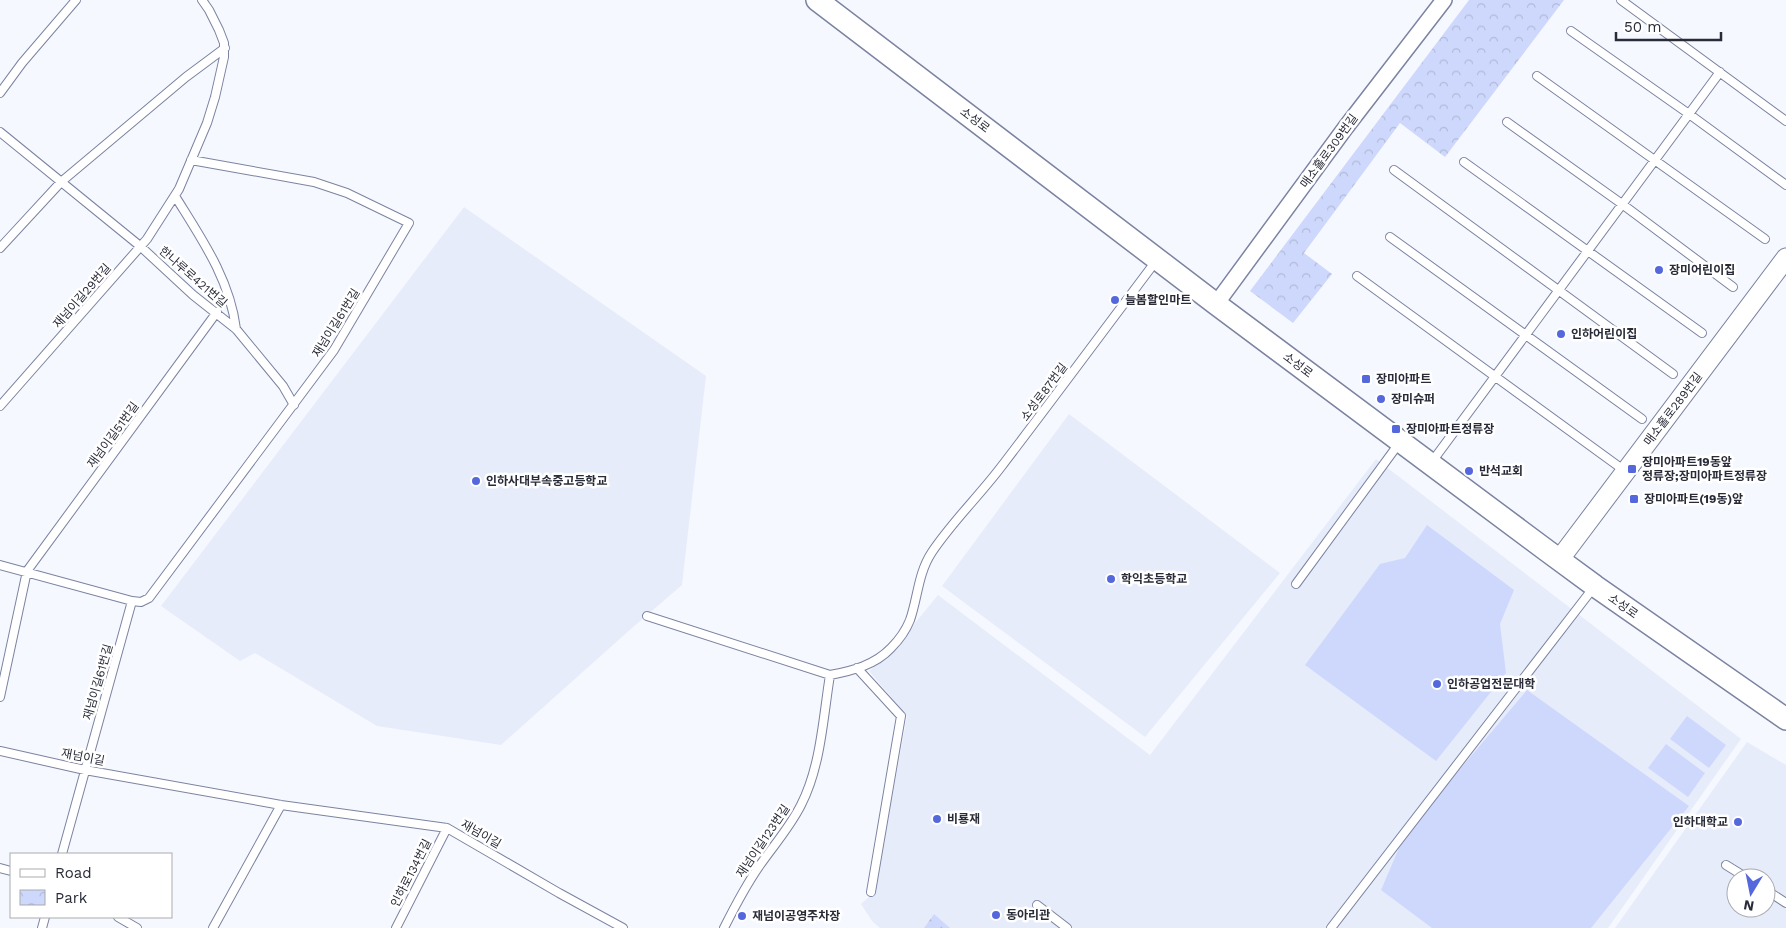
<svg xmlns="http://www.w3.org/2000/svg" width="1786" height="928" font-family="'Work Sans','Noto Sans KR',sans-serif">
	<defs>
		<pattern id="forest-firs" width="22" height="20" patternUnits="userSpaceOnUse" patternTransform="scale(1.25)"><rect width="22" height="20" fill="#ced8fc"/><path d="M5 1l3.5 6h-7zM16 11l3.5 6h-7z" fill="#b1bad9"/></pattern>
		<pattern id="park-crowns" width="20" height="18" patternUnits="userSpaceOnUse" patternTransform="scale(1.25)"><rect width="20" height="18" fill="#ced8fc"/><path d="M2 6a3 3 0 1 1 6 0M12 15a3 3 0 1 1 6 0" fill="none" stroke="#b1bad9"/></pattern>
	</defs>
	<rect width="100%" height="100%" fill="#f6f8ff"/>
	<!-- built -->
	<path fill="#e7ecfb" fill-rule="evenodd" d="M464,207L706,376L682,585L632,628L501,745L377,726L255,653L240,661L161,606Z
		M1069,414L1280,573L1145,737L942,586Z
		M1376,459L1741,739L1608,928H880L872,921L861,904L875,892L907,716L869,671L888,656L938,595L1150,755Z
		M1747,742L1786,765V928H1615ZM1736,878H1766V908H1736Z"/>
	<!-- forest -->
	<path fill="url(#forest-firs)" d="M934,914L950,928H924Z"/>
	<!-- park -->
	<path fill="url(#park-crowns)" d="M1469,0H1564L1445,157L1400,123L1304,253L1332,274L1293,323L1250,291Z"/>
	<!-- pitch -->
	<path fill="#ced8fc" d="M1427,525L1514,590L1500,624L1506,673L1436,761L1305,665L1380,564L1405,558Z
		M1527,690L1689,806L1591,928H1432L1381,890L1405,834Z
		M1687,716L1726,745L1709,768L1670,739Z
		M1666,744L1705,773L1688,797L1648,768Z"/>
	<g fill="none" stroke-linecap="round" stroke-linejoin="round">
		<!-- service casing -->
		<g stroke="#7b83a0" stroke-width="10">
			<path id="service" d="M1621,0L1786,121
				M1571,31L1689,114L1786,185
				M1537,76L1765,239
				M0,93L22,63L76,0
				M1507,122L1622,204L1733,287
				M0,132L140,246L193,295L236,329L283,386L294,405
				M1464,162L1702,333
				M1394,170L1673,374
				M175,196C201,238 230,279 236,329
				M1390,237L1642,419
				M0,248L61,182L186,77L225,48
				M1357,276L1625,471
				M0,406L147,239L179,189L207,123L215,97L224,57V43L219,30L209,10L202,0
				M1431,463L1720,72
				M0,565L132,601L141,602L149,598L334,350L409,223L347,193L314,182L191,160
				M1296,584L1400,442
				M647,616L830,675C852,671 875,665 891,648C898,641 906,630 910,620C918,597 918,573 932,552C952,522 979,496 1001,467C1053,399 1104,330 1156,261
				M857,668L901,716L871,892L901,716
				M0,697L27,571L217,312
				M0,751L85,770L281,805L447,828L559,893L623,928
				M62,854L132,601
				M1726,865L1747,878
				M0,868L11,871
				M1766,890L1786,903
				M1037,905L1067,928
				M118,917L137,928
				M42,928L45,917
				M213,928L281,805
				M396,928L447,828
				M724,928C735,906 746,885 760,865C774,845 790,827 801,805C821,766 823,718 830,675
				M1331,928L1594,587"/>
		</g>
		<!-- minor casing -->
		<g stroke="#7b83a0" stroke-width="18">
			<path id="minor" d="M1216,304L1346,127L1444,0"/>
		</g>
		<!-- tertiary casing -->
		<g stroke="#7b83a0" stroke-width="21">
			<path id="tertiary" d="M1559,560L1786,258"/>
		</g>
		<!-- secondary casing -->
		<g stroke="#7b83a0" stroke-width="24">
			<path id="secondary" d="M817,0L1216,304L1546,550L1595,586L1786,719"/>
		</g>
		<!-- service -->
		<use href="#service" stroke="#fff" stroke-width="8"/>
		<!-- minor -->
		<use href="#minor" stroke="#fff" stroke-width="15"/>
		<!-- tertiary -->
		<use href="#tertiary" stroke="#fff" stroke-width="19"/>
		<!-- secondary -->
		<use href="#secondary" stroke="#fff" stroke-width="21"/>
	</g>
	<!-- markers -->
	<g fill="#5567dd" stroke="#fff" stroke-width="2">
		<circle cx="1659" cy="270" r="5"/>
		<circle cx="1115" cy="300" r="5"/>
		<circle cx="1561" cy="334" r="5"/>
		<rect x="1361" y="374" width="10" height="10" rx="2.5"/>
		<circle cx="1381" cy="399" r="5"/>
		<rect x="1391" y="424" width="10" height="10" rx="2.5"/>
		<rect x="1627" y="464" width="10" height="10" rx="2.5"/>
		<circle cx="1469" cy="471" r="5"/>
		<circle cx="476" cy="481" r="5"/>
		<rect x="1629" y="494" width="10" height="10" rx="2.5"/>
		<circle cx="1111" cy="579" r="5"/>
		<circle cx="1437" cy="684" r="5"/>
		<circle cx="937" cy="819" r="5"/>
		<circle cx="1738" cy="822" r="5"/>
		<circle cx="996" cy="915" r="5"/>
		<circle cx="742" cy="916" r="5"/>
	</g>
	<g text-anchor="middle" stroke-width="5" stroke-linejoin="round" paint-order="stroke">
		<!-- street labels -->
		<g font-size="12" fill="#292c38" stroke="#fff">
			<text transform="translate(975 120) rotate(37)" y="4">소성로</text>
			<text transform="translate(1329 151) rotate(-54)" y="4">매소홀로309번길</text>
			<text transform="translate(193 277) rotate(41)" y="4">한나루로421번길</text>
			<text transform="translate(82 296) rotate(-49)" y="4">재넘이길29번길</text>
			<text transform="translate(336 323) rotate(-58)" y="4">재넘이길61번길</text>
			<text transform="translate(1298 365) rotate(37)" y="4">소성로</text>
			<text transform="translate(1044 392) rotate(-53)" y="4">소성로87번길</text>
			<text transform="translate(1673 409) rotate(-53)" y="4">매소홀로289번길</text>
			<text transform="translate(113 435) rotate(-54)" y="4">재넘이길51번길</text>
			<text transform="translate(1623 606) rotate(35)" y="4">소성로</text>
			<text transform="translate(98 682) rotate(-74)" y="4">재넘이길61번길</text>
			<text transform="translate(83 757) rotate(11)" y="4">재넘이길</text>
			<text transform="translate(481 834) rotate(30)" y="4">재넘이길</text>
			<text transform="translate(763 841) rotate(-56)" y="4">재넘이길123번길</text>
			<text transform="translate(411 873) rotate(-63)" y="4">인하로134번길</text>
		</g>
		<!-- poi labels -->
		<g font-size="12" font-weight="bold" fill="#292c38" stroke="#fff" text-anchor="start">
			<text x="1669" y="274">장미어린이집</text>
			<text x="1125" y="304">늘봄할인마트</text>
			<text x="1571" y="338">인하어린이집</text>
			<text x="1376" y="383">장미아파트</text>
			<text x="1391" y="403">장미슈퍼</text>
			<text x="1406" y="433">장미아파트정류장</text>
			<text x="1642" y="466">장미아파트19동앞<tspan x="1642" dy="14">정류장;장미아파트정류장</tspan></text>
			<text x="1479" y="475">반석교회</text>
			<text x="486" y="485">인하사대부속중고등학교</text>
			<text x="1644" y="503">장미아파트(19동)앞</text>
			<text x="1121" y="583">학익초등학교</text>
			<text x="1447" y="688">인하공업전문대학</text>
			<text x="947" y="823">비룡재</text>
			<text x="1728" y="826" text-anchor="end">인하대학교</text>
			<text x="1006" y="919">동아리관</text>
			<text x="752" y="920">재넘이공영주차장</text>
		</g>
	</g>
	<!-- legend -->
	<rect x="10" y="853" width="162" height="65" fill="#ffffff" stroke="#a9abaf"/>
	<rect x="20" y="869" width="25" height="8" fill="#ffffff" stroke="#a9abaf"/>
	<text x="55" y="878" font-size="15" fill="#292c38">Road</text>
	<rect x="20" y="890" width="25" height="15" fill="url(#park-crowns)" stroke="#a9abaf"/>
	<text x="55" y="903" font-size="15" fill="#292c38">Park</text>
	<!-- north arrow -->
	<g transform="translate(1751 893) rotate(190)"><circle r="24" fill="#ffffff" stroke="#a9abaf"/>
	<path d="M0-4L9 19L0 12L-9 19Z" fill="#5567dd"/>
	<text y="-8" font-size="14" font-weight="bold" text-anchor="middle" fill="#292c38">N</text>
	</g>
	<!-- scale -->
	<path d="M1616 32v8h105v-8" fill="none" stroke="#292c38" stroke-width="2.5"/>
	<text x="1624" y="32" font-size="15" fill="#292c38" stroke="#ffffff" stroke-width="4" paint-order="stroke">50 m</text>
</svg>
